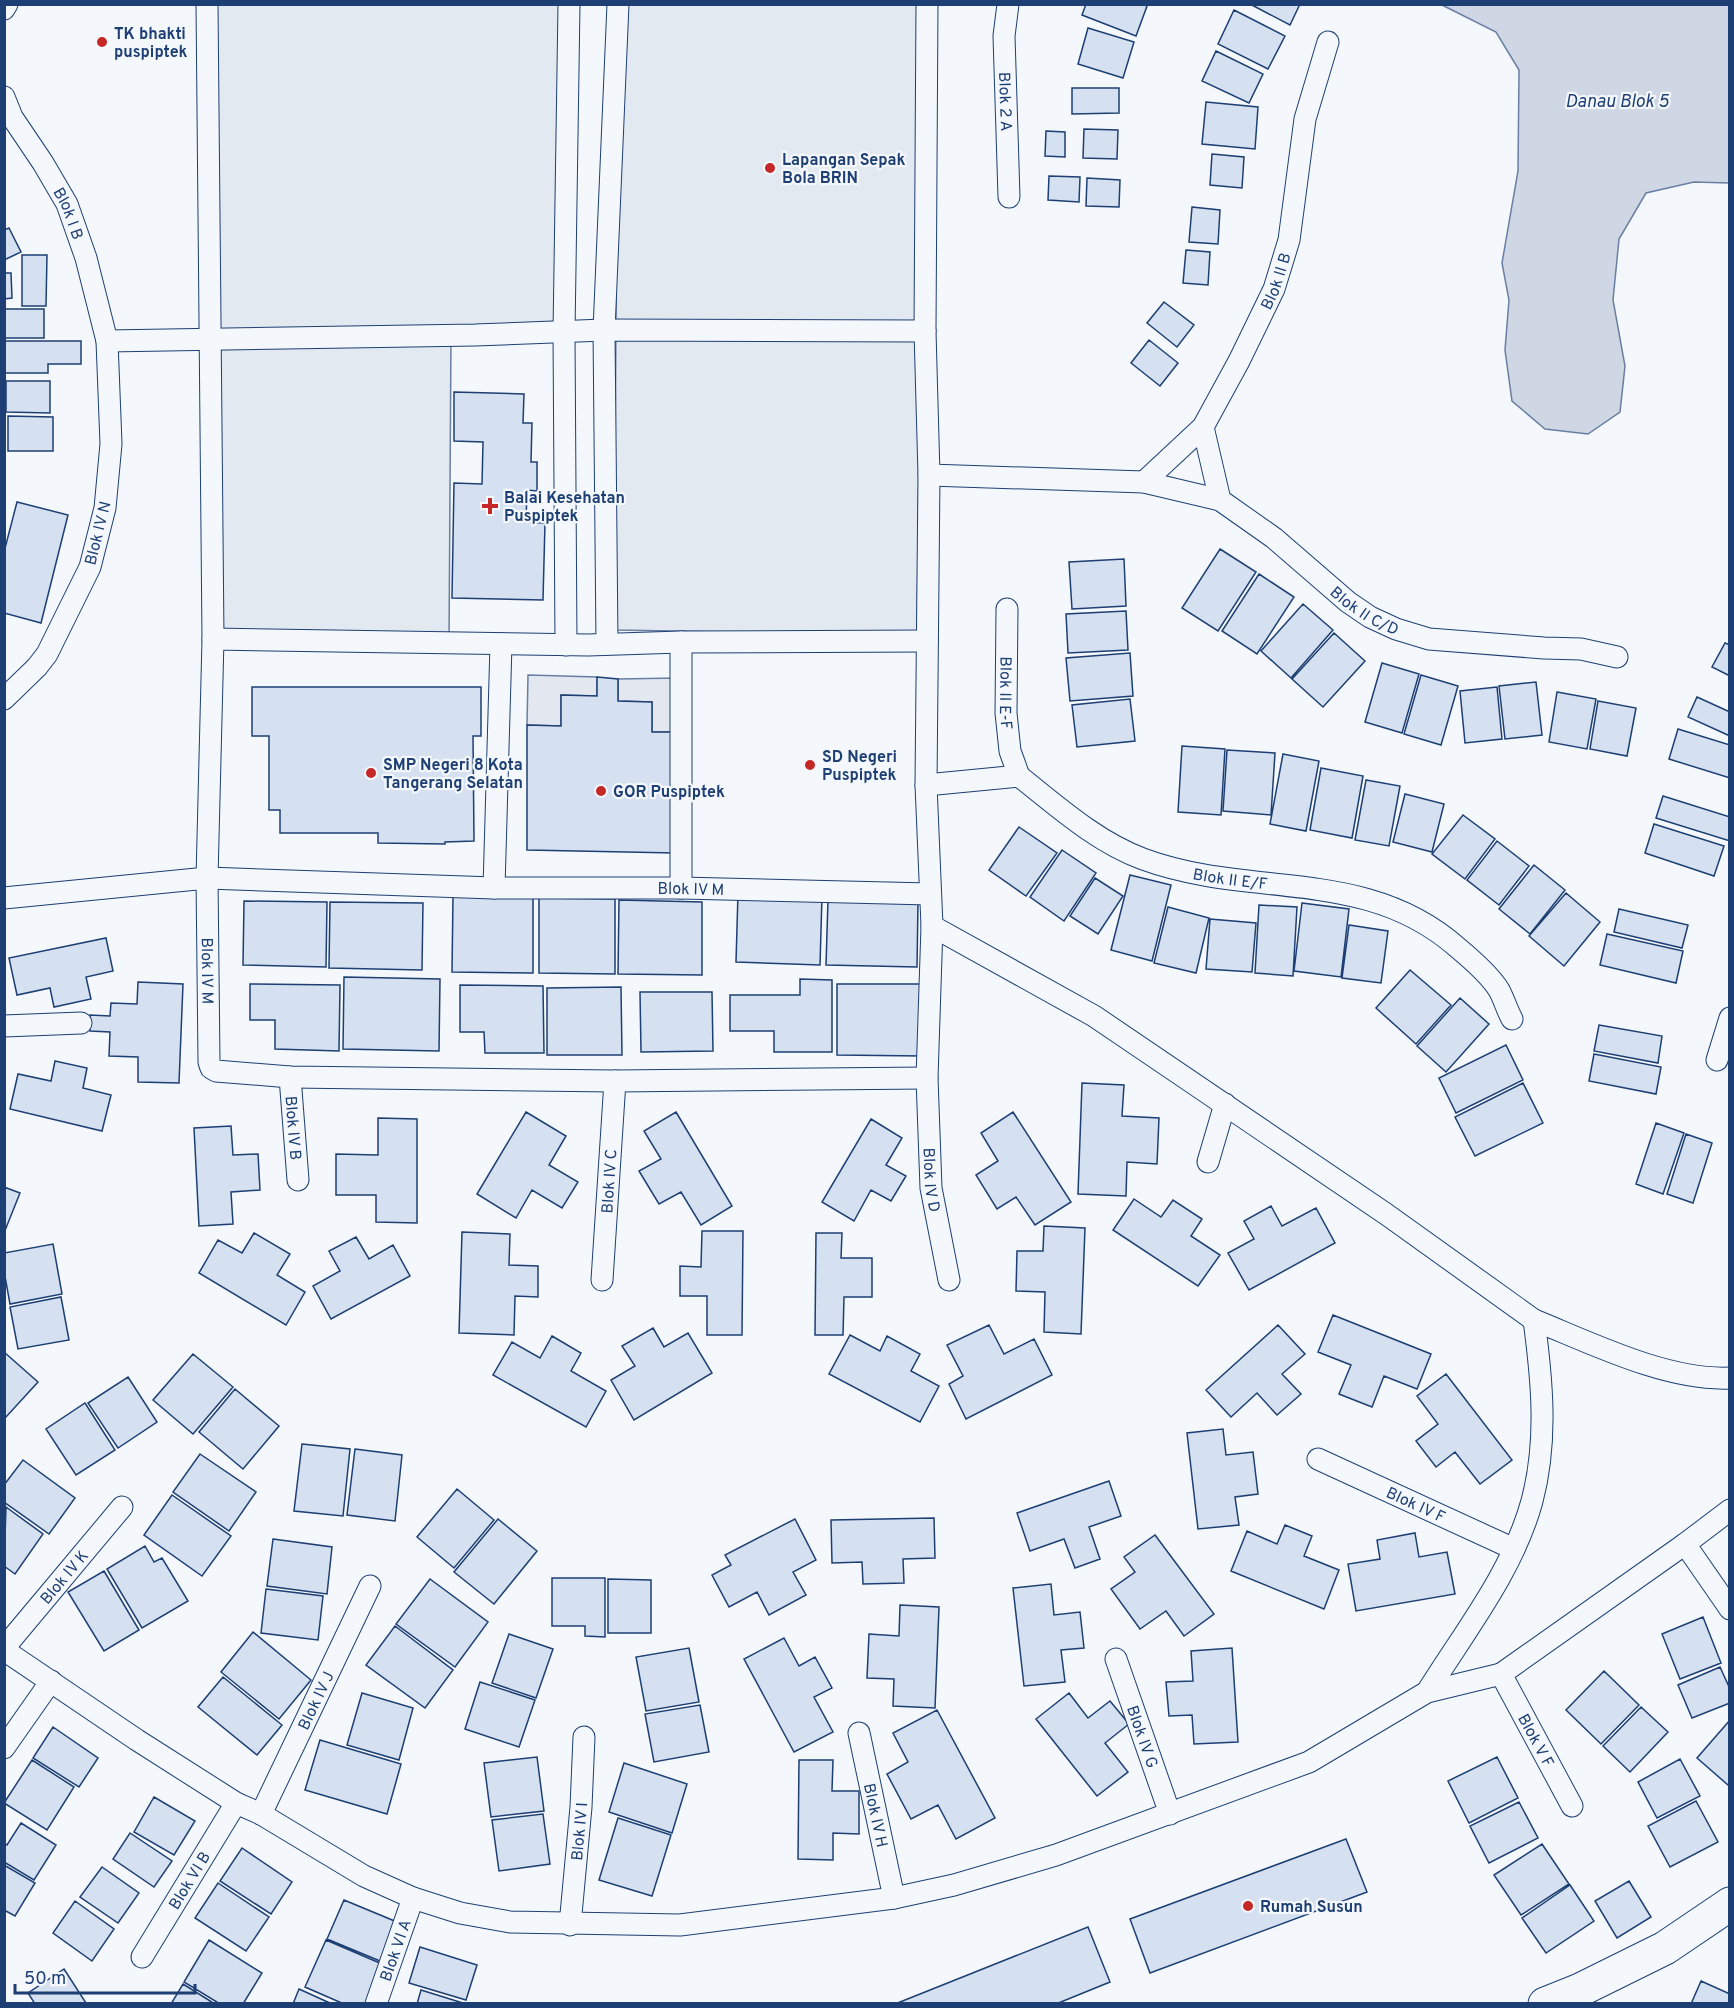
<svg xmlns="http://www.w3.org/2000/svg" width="1734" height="2008" font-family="Overpass,sans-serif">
	<rect width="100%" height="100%" fill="#f4f7fb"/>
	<!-- green -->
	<path fill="#e3e9f0" stroke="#687fa3" stroke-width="1.5" d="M217,5H562L559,336L451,334L449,644L212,639Z
		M618,5H924L917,635L614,630Z"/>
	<!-- parking -->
	<path fill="#e3e8f0" stroke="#687fa3" stroke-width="1.5" d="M528,675L597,677V696L561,695V726L527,725Z
		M678,678L677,732H652V702L618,701V679Z"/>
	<!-- water -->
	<path fill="#cfd7e4" stroke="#687fa3" stroke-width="1.5" d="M1442,5H1729V183L1694,182L1646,193L1619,239L1613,300L1625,366L1620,412L1588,434L1545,429L1512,401L1505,350L1509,300L1502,263L1518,171L1519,70L1496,32Z"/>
	<!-- building -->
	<path fill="#d5e0f0" stroke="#1d3f73" stroke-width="1.5" d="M1086,4H1143L1147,6L1136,36L1082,15Z
		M1250,4H1300L1290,25Z
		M1234,10L1285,36L1268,69L1218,44Z
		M1088,28L1134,42L1123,78L1078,64Z
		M1216,51L1263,74L1249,103L1202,81Z
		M1072,88H1119V113L1072,114Z
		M1206,102L1258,107L1255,149L1202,144Z
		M1084,129L1118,130L1117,159L1083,158Z
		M1046,131L1065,132V157L1045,156Z
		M1212,154L1244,157L1242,188L1210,185Z
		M1049,176L1080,177L1079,202L1048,200Z
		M1087,178L1120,180L1119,207L1086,206Z
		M1192,207L1220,210L1218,244L1189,242Z
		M9,228L21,252L4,260V230Z
		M1186,250L1210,252L1208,285L1183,283Z
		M22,255H47L46,306H22Z
		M4,273H11L12,298L4,299Z
		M1164,302L1194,325L1177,347L1147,323Z
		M4,309H44V338H4Z
		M1149,340L1178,363L1160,386L1131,363Z
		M4,341H81V364H48V373H4Z
		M6,381H50V413L6,412Z
		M454,392L524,394L523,423H532L531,462H537V491L527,490L526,522L545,523L543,600L452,598L454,483L482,484L483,442L454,441Z
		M8,416L53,417V451H8Z
		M17,502L68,515L41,623L4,613V552Z
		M1220,549L1256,572L1218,631L1182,608Z
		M1124,559L1126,606L1072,609L1069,562Z
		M1259,574L1294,597L1257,654L1222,631Z
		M1303,604L1333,630L1291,678L1261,651Z
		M1126,611L1128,650L1068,653L1066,614Z
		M1334,633L1365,661L1323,707L1292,679Z
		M1725,643L1730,645V676L1712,667Z
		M1130,653L1133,696L1070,701L1066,658Z
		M1382,663L1419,674L1402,733L1365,722Z
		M1421,675L1458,686L1441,745L1404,734Z
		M597,677L618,679V701L652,702V732H677L675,853L527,850V725L561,726V695L597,696Z
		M1536,682L1542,735L1505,739L1499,686Z
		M252,687H481V736H473L474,841L445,842V844L378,843V833H280V810H269V736H252Z
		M1497,687L1502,739L1465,743L1460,691Z
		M1557,692L1596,699L1587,749L1549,742Z
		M1697,697L1730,712V736L1688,717Z
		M1130,699L1135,741L1077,747L1072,705Z
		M1598,701L1636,708L1627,756L1590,749Z
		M1678,729L1730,745V778L1669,759Z
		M1182,746L1225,749L1221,815L1178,812Z
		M1227,750L1275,753L1271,815L1223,811Z
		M1283,754L1319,761L1306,831L1270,824Z
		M1321,768L1363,776L1352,838L1310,830Z
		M1366,780L1400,786L1389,846L1355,840Z
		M1405,794L1444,804L1432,852L1393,842Z
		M1663,796L1730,817V841L1656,818Z
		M1463,815L1495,839L1465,879L1432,854Z
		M1654,824L1724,846L1714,876L1645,853Z
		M1019,827L1057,853L1026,896L989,870Z
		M1497,841L1529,866L1499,905L1467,880Z
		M1062,850L1096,873L1064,921L1030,897Z
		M1534,865L1565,890L1530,934L1499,909Z
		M1130,875L1171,885L1152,961L1111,950Z
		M1095,878L1123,896L1098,934L1070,916Z
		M738,893L822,896L820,965L736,962Z
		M1566,893L1600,922L1564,966L1529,936Z
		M453,897L533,898V973L452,972Z
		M539,898L615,899V974L539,973Z
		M619,900L702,902V975L618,974Z
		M828,900L918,902L917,967L826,965Z
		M244,901L327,902L326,967L243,965Z
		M330,902L423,903L422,970L329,968Z
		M1302,903L1349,909L1341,977L1294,971Z
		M1259,905L1297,907L1293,976L1255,973Z
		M1168,907L1209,918L1196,973L1154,963Z
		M1619,909L1688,925L1682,948L1614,932Z
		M1210,919L1256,923L1252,972L1206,969Z
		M1349,925L1388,931L1381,983L1342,978Z
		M1607,934L1683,951L1676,983L1600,965Z
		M106,938L113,971L86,977L91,999L54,1007L50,988L17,995L9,958Z
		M1410,970L1451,1005L1416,1044L1376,1008Z
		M344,977L440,979L439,1051L343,1049Z
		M800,979L832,980V1052H774V1031H730V995H800Z
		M138,982L183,984L179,1083L138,1082V1057L109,1056L110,1032L90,1031V1015L110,1016L111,1003L137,1004Z
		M250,984L340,985L339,1051L275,1049V1020H250Z
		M837,984H922V1056L837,1055Z
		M460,985L543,986L544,1053H485L484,1032H460Z
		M621,987L622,1055H547V988Z
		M640,992H712L713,1051L641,1052Z
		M1460,998L1489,1024L1446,1072L1417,1046Z
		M1599,1025L1662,1036L1658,1063L1594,1051Z
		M1506,1045L1523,1080L1456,1113L1439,1078Z
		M1594,1054L1661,1067L1656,1094L1589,1081Z
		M55,1061L87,1068L83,1088L111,1095L102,1131L10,1109L18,1074L51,1081Z
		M1082,1083L1124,1085L1122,1116L1159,1118L1157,1164L1127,1162L1126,1196L1078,1194Z
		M1523,1083L1543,1123L1475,1156L1455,1117Z
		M526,1112L566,1136L549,1165L578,1182L562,1208L532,1190L516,1218L477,1194Z
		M676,1112L732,1206L701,1225L681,1192L659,1204L639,1171L661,1159L644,1131Z
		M1013,1112L1071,1202L1035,1225L1016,1197L997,1209L976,1175L998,1161L981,1133Z
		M378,1118L417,1119V1223L376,1222V1195H336V1154L378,1155Z
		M871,1119L902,1138L886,1165L906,1176L891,1201L871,1190L854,1221L822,1202Z
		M1656,1123L1684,1133L1663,1194L1636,1184Z
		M231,1126L233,1155L258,1154L260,1190L231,1192L233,1224L199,1226L194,1128Z
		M1686,1134L1712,1143L1693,1203L1667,1194Z
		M4,1187L20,1193L4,1233Z
		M1134,1199L1161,1217L1173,1200L1202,1219L1191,1236L1220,1255L1198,1286L1113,1230Z
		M1271,1206L1282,1226L1316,1208L1335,1243L1249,1290L1228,1253L1254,1239L1244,1221Z
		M1044,1226L1085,1228L1081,1334L1044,1332L1045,1292L1016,1291L1017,1251H1043Z
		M702,1231H743L742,1335H707V1296H680V1266L701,1267Z
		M462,1232L510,1234L509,1265L538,1266V1297L515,1296L514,1335L459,1333Z
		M254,1233L290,1254L277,1275L305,1292L286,1325L199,1273L218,1240L242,1253Z
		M816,1233H842L841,1258H872V1297H844L843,1335H815Z
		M356,1237L369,1259L393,1245L410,1276L331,1319L313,1286L340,1271L329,1251Z
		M53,1244L62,1294L10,1304L4,1271V1253Z
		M61,1297L69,1340L18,1349L10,1307Z
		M1333,1315L1431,1354L1417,1389L1384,1376L1372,1407L1339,1394L1351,1365L1318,1352Z
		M989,1325L1004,1354L1034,1339L1052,1375L966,1419L949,1384L963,1376L947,1345Z
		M1278,1325L1305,1354L1282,1374L1301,1394L1277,1415L1257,1393L1231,1417L1206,1390Z
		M653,1328L664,1347L688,1333L712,1373L634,1420L611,1380L635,1366L622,1346Z
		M850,1335L880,1351L887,1336L920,1354L911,1371L939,1386L920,1422L829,1374Z
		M552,1336L581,1353L571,1371L606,1391L586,1427L493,1375L512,1342L540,1358Z
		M4,1352L38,1382L6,1417L4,1415Z
		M193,1354L233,1387L193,1434L153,1400Z
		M1446,1374L1512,1460L1480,1484L1455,1452L1436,1467L1416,1441L1438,1424L1417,1396Z
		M128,1377L157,1422L118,1448L88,1403Z
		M235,1389L279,1426L243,1469L199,1432Z
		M85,1403L115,1450L76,1475L46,1429Z
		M1223,1429L1226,1455L1253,1452L1258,1494L1235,1497L1239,1525L1198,1529L1187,1433Z
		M302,1444L350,1449L343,1516L294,1511Z
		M355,1449L402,1455L395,1521L347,1515Z
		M200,1454L256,1492L229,1531L173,1492Z
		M23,1460L75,1498L49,1534L4,1502V1485Z
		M1109,1481L1121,1516L1089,1527L1100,1559L1075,1568L1064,1539L1030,1551L1017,1513Z
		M457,1489L494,1520L454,1568L417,1537Z
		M172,1495L231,1536L202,1576L144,1535Z
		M6,1507L43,1534L15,1574L4,1566Z
		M934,1518L935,1558L903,1559L904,1583L863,1584L862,1562L832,1563L831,1520Z
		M498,1519L537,1551L494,1604L454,1572Z
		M795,1519L816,1560L793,1572L806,1595L769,1615L757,1592L729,1607L712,1575L731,1565L725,1555Z
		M1285,1525L1312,1536L1304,1556L1339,1570L1324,1609L1231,1571L1247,1531L1277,1544Z
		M1415,1533L1419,1557L1447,1552L1455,1594L1356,1611L1348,1564L1380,1559L1377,1540Z
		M1155,1535L1214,1614L1184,1636L1166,1611L1140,1629L1111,1589L1135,1572L1124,1557Z
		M273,1539L332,1547L327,1594L267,1586Z
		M145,1546L154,1562L162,1558L188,1601L142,1628L107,1569Z
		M104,1571L139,1630L104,1651L68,1592Z
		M552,1578H605V1637L585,1636V1626H552Z
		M430,1579L488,1622L455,1667L396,1624Z
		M608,1579L651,1580V1633H608Z
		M1051,1584L1054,1615L1080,1612L1084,1648L1061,1650L1065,1682L1024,1686L1013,1588Z
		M266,1589L323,1596L318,1640L261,1633Z
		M900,1605L939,1607L935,1708L893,1706L894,1679L867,1678L869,1634L899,1636Z
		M1703,1617L1721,1663L1680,1679L1662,1634Z
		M395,1626L453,1670L425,1708L366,1665Z
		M253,1632L311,1680L279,1719L221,1672Z
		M509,1634L553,1649L536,1698L492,1683Z
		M784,1638L799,1666L815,1657L832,1688L814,1697L833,1732L794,1752L744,1659Z
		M689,1648L699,1702L646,1711L636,1657Z
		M1232,1648L1238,1742L1194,1744L1192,1715L1169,1716L1166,1682L1193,1681L1191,1651Z
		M1720,1667L1730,1689V1703L1692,1718L1678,1685Z
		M1604,1671L1639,1705L1601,1744L1566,1710Z
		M223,1677L282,1725L257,1755L198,1707Z
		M480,1682L535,1700L519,1747L465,1729Z
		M362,1693L413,1708L399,1760L347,1745Z
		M1069,1693L1088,1718L1110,1701L1129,1724L1105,1743L1128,1772L1097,1796L1036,1719Z
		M700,1705L709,1752L654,1762L645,1714Z
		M1641,1707L1668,1732L1630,1772L1603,1746Z
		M937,1710L995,1818L956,1839L938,1805L911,1819L887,1774L908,1762L893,1733Z
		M1730,1720V1783L1728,1785L1697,1758Z
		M53,1727L98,1758L79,1787L33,1758Z
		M320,1740L401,1764L387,1814L305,1790Z
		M537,1757L544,1811L491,1817L484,1763Z
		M1497,1757L1518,1798L1469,1823L1448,1781Z
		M1680,1759L1700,1796L1657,1818L1638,1782Z
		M32,1760L74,1787L47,1830L4,1803Z
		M799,1760H833L832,1791H859V1834L833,1833V1860L798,1859Z
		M624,1763L687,1784L672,1833L609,1812Z
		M154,1797L195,1821L174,1855L134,1832Z
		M1696,1801L1718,1842L1670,1867L1648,1826Z
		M1519,1802L1538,1838L1489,1863L1470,1826Z
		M543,1814L550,1864L499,1871L492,1820Z
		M618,1818L671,1835L652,1896L599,1880Z
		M21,1823L56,1845L34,1880L4,1862V1843L7,1845Z
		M130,1833L172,1861L154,1887L113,1859Z
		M1346,1839L1367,1892L1150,1973L1130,1919Z
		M1542,1844L1569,1884L1521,1915L1494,1875Z
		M242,1848L292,1882L271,1914L220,1881Z
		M4,1865L35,1883L15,1916L4,1910Z
		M102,1867L139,1893L118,1923L80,1897Z
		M1629,1881L1651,1917L1617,1938L1595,1901Z
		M218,1883L269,1917L246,1951L195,1918Z
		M1570,1885L1594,1921L1546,1953L1522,1918Z
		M344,1900L397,1922L380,1961L327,1939Z
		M75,1901L114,1929L92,1961L53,1933Z
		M1088,1927L1110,1982L1056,2004H895Z
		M209,1940L262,1973L243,2004H220L184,1982Z
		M326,1940L382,1964L366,2004H344L305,1987Z
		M420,1947L477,1965L466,2000L409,1983Z
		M64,1969L86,2003L35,2004L28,1993Z
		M1701,1981L1730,1994V2004H1691Z
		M183,1984L215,2004H171Z
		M299,1989L332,2004H293Z
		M421,1990L466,2004H417Z"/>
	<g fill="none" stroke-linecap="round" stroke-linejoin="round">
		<!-- street casing -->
		<g stroke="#1d3f73" stroke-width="23">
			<g id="street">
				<path d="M207,4L213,639"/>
				<path d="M927,4L925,331L929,475L926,785L932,926L1094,1016L1386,1214L1534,1320C1542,1380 1548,1441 1532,1501C1513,1571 1465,1631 1427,1692"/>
				<path id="s1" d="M1008,4L1004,36L1009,197"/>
				<path d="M4,9L7,4"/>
				<path id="s2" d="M4,97L12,117L43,163L67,204L86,258L107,341L111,444L105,508L90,567L47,654L37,667L4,699"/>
				<path d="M107,341L475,335L604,330L925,331"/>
				<path d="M1203,427L1220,500"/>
				<path id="s3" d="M929,475L1144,482L1220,500L1274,538L1348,602L1370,617L1396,629L1429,639L1544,648L1581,649L1617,657"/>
				<path id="s4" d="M1144,482L1203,427L1239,361L1274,289L1289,240L1305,119L1328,42"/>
				<path id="s5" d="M1007,609L1006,713L1010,751L1019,776"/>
				<path id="s6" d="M927,641L681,642L588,645L213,639L207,878L209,1062L211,1068L216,1071L290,1077L615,1081L927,1078"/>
				<path d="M681,642V888"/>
				<path d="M607,644L604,330L618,4"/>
				<path d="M566,645L564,333L569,4"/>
				<path id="s7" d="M926,785L1019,776C1058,807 1097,842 1143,859C1251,899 1366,866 1458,948C1470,958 1491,977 1499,990C1504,999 1507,1010 1512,1019"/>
				<path d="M494,888L501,644"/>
				<path id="s8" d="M4,898L207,878L494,888H681L930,894"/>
				<path id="s9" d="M932,926L927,1078L931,1188L949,1280"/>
				<path d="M4,1026L81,1023"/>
				<path d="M1717,1060L1730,1018"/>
				<path id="s10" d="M290,1077L298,1180"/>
				<path d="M1208,1162L1225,1104"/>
				<path id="s11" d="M602,1280L615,1081"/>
				<path d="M1534,1320C1591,1343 1667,1381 1730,1378"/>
				<path id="s12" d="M1318,1459L1514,1549"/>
				<path d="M1685,1544L1730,1609"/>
				<path id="s13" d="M4,1648L122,1507"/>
				<path d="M4,1650L137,1740L236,1803L261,1814L364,1876L413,1898L460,1913L510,1922L680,1925L894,1898L954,1885L1056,1855L1309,1762L1427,1692L1501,1674L1685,1544L1730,1510"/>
				<path id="s14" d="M1116,1659L1170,1814"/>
				<path id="s15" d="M1501,1674L1572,1806"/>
				<path id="s16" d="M859,1733L894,1898"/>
				<path d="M4,1748L51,1681"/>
				<path id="s17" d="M261,1814L370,1586"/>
				<path id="s18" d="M570,1925L581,1807L584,1737"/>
				<path id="s19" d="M142,1957L236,1803"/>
				<path id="s20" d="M376,2004L413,1898"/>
			</g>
		</g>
		<!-- primary casing -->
		<g stroke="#1d3f73" stroke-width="35">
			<path id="primary" d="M1545,2004L1580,1990L1665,1948L1730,1904"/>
		</g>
		<!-- street -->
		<use href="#street" stroke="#f4f7fb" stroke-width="21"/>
		<!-- primary -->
		<use href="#primary" stroke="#f4f7fb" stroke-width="33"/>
	</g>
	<!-- markers -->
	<g fill="#c62828" stroke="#f4f7fb" stroke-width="2">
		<circle cx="102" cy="42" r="6"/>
		<circle cx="770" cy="168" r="6"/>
		<path d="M487 497h6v6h6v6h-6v6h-6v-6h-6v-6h6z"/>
		<circle cx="810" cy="765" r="6"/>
		<circle cx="371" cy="773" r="6"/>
		<circle cx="601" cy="791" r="6"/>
		<circle cx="1248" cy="1906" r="6"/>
	</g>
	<g text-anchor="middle" stroke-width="4.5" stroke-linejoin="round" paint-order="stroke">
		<!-- poi labels -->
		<g font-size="16" font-weight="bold" fill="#1d3f73" stroke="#f4f7fb" text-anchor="start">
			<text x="114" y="39">TK bhakti<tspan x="114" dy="18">puspiptek</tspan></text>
			<text x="782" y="165">Lapangan Sepak<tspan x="782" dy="18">Bola BRIN</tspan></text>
			<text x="504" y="503">Balai Kesehatan<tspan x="504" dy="18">Puspiptek</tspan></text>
			<text x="822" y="762">SD Negeri<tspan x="822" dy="18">Puspiptek</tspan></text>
			<text x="383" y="770">SMP Negeri 8 Kota<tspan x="383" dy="18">Tangerang Selatan</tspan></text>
			<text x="613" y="797">GOR Puspiptek</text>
			<text x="1260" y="1912">Rumah Susun</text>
		</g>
		<!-- street labels -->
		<g font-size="16" fill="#1d3f73" stroke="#f4f7fb">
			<text dy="6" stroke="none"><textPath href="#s1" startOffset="98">Blok 2 A</textPath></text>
			<text dy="6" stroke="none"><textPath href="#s2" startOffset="134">Blok I B</textPath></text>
			<text dy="6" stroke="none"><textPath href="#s4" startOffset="244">Blok II B</textPath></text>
			<text transform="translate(97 533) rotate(-76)" y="6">Blok IV N</text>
			<text dy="6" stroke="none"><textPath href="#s3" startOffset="476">Blok II C/D</textPath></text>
			<text dy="6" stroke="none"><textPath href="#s5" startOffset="84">Blok II E-F</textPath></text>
			<text dy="6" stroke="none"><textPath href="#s7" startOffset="333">Blok II E/F</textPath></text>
			<text dy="6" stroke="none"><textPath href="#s8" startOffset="688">Blok IV M</textPath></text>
			<text dy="6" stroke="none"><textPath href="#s6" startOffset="1046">Blok IV M</textPath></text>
			<text dy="6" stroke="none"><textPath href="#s10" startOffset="51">Blok IV B</textPath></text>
			<text dy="6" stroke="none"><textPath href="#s9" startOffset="254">Blok IV D</textPath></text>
			<text dy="6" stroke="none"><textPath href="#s11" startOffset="99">Blok IV C</textPath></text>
			<text dy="6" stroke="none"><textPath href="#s12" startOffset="108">Blok IV F</textPath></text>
			<text dy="6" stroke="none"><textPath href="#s13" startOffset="93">Blok IV K</textPath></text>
			<text dy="6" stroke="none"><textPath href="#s17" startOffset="126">Blok IV J</textPath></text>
			<text dy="6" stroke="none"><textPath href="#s14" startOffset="82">Blok IV G</textPath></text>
			<text dy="6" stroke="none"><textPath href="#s15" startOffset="75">Blok V F</textPath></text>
			<text dy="6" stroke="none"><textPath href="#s16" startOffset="84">Blok IV H</textPath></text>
			<text dy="6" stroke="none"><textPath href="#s18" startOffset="94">Blok IV I</textPath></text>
			<text dy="6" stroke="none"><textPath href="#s19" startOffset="90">Blok VI B</textPath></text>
			<text dy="6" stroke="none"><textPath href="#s20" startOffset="57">Blok VI A</textPath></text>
		</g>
		<!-- water labels -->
		<g font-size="18" font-style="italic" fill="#1d3f73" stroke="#f4f7fb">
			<text x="1617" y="107">Danau Blok 5</text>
		</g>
	</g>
	<!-- border -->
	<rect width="1734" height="2008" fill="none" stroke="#1d3f73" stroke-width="12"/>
	<!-- scale -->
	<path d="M15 1984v9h180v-9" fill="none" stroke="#1d3f73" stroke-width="3"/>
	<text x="24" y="1984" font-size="18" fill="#1d3f73" stroke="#f4f7fb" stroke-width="4.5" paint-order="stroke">50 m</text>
</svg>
